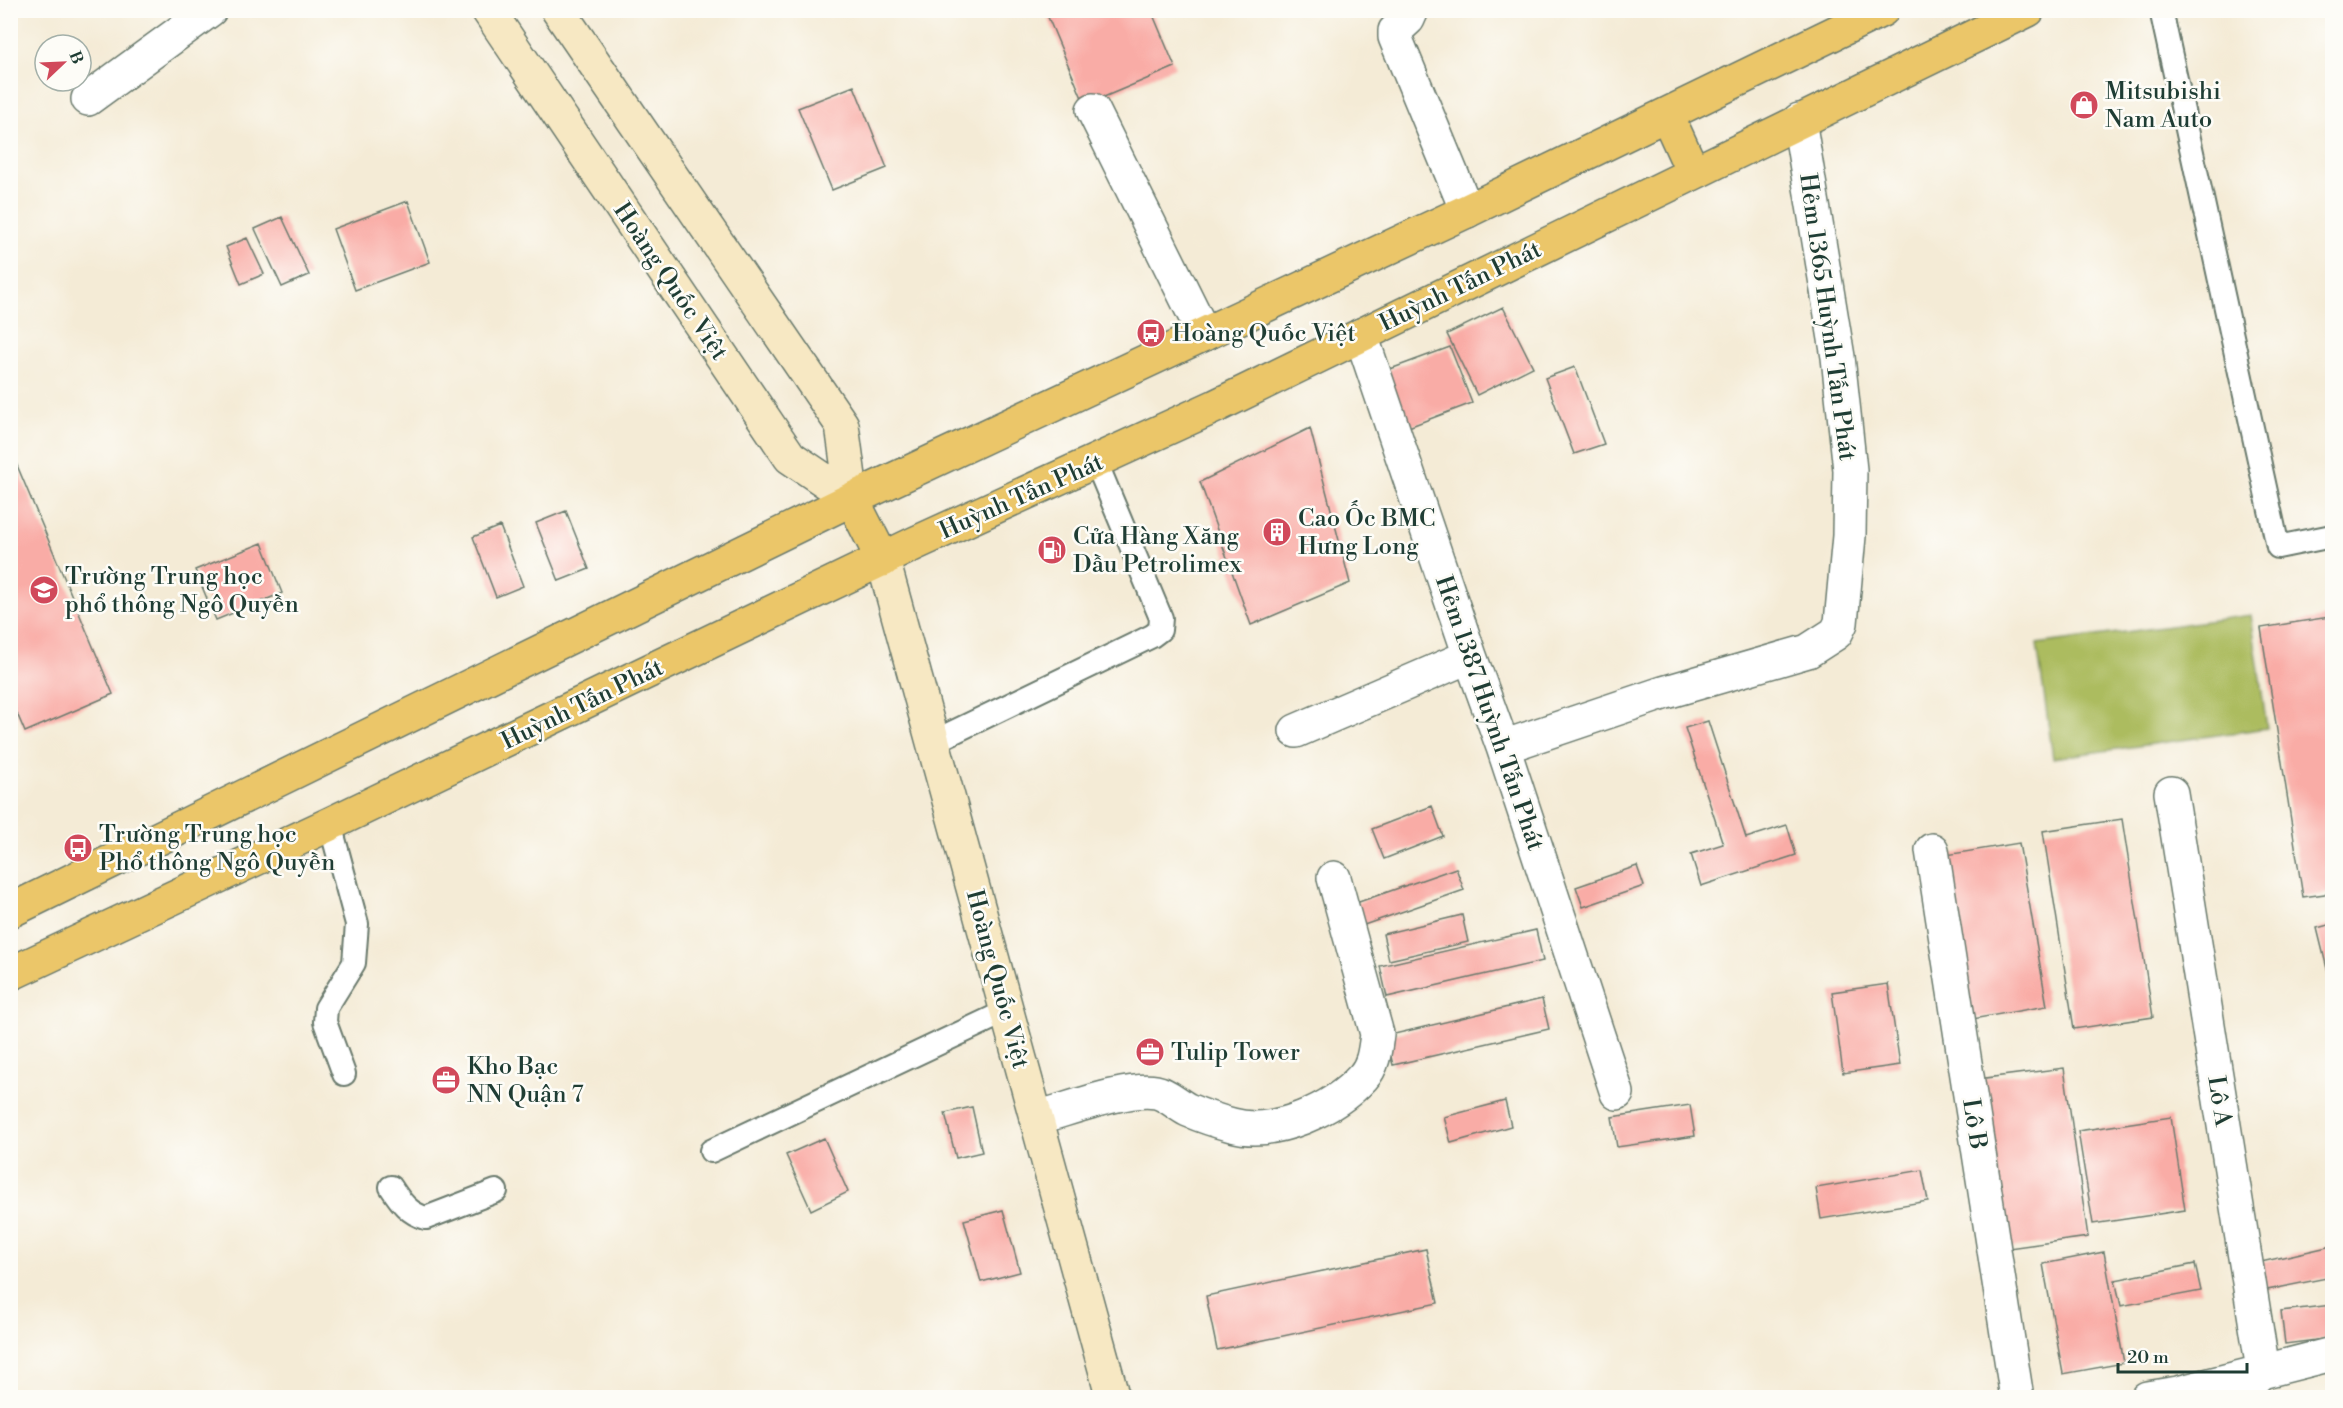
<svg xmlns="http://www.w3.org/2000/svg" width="2343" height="1408" font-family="'Libre Bodoni',serif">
	<rect width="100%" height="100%" fill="#fdfcf7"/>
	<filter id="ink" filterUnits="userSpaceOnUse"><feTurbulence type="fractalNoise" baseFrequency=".0167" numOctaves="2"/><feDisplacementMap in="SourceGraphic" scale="12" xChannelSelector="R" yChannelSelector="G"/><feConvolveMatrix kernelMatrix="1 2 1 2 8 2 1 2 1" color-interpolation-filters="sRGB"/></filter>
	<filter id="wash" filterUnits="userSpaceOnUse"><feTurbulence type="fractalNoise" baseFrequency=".008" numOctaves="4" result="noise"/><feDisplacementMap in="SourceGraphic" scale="24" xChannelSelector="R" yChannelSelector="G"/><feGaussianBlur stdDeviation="1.35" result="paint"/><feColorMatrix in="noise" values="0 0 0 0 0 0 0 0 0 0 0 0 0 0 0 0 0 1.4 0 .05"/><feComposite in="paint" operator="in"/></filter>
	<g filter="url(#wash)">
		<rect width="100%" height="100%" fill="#f4ebd6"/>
		<!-- green -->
		<path fill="#acbc5e" stroke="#667c49" stroke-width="1.5" d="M2251,615L2267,728L2053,758L2037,644Z"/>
		<g id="blocks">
			<!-- building -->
			<path fill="#f9aca6" d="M1045,10H1151L1175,67L1085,105Z
				M854,86L887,168L832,190L798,108Z
				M408,201L430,262L355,290L333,229Z
				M282,217L309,275L282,287L255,229Z
				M247,238L264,274L241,284L226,247Z
				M1503,307L1533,367L1477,395L1447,334Z
				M1450,347L1472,403L1406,428L1385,371Z
				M1575,367L1604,444L1574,454L1545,378Z
				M1310,428L1350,583L1251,625L1200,482Z
				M11,451L113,694L25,732L10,697V638L14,636L11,629Z
				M566,511L589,569L559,581L536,523Z
				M500,526L523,586L496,597L473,537Z
				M262,543L282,593L216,620L195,570Z
				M2329,617L2332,640V893L2303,897L2261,628Z
				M1708,721L1746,838L1787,825L1796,855L1701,886L1691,854L1723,844L1685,728Z
				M1432,806L1443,836L1384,859L1372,829Z
				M2122,819L2153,1017L2074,1029L2043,831Z
				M2019,843L2047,1006L1967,1020L1940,856Z
				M1637,866L1644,886L1583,907L1576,887Z
				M1456,868L1464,890L1364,925L1356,903Z
				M1462,915L1468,942L1389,960L1383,934Z
				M2332,924V980L2330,981L2317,928Z
				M1536,930L1543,961L1387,997L1380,966Z
				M1888,984L1900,1065L1843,1073L1832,992Z
				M1542,999L1549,1029L1393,1065L1386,1036Z
				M2064,1068L2088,1237L2002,1249L1978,1079Z
				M1505,1101L1511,1126L1451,1143L1444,1117Z
				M1690,1105L1695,1136L1617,1147L1612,1117Z
				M972,1107L982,1152L956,1158L945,1113Z
				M2171,1117L2185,1210L2093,1224L2078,1131Z
				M824,1138L848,1192L811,1210L786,1155Z
				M1922,1170L1928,1201L1821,1219L1816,1188Z
				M1003,1210L1020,1272L981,1282L964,1220Z
				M2332,1246V1277L2267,1290L2261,1262Z
				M1426,1249L1438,1303L1217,1350L1206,1296Z
				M2104,1252L2124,1363L2063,1374L2043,1264Z
				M2195,1264L2201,1291L2121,1306L2115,1280Z
				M2332,1305V1338L2285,1344L2281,1311Z"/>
		</g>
	</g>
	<g filter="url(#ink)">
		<use href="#blocks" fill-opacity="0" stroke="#6a7a6d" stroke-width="1.5"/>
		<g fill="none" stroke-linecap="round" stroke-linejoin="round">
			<!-- lane casing -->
			<g stroke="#6a7a6d" stroke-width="26">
				<path id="lane" d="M2161,10L2278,547L2332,536
					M933,742L1152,636L1160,630L1161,618L1096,462
					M330,824L357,924L354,963L326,1008L325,1022L344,1074
					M711,1151L1007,1011
					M391,1187C400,1201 409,1214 426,1218L496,1191"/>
			</g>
			<!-- street casing -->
			<g stroke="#6a7a6d" stroke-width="36">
				<path id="street" d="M1412,10L1408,19L1395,31V37L1467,211
					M88,99L210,10
					M1093,110L1204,334
					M1361,335L1470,656L1503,747L1617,1093
					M1296,731L1470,656
					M1503,747L1663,693L1808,651L1836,633L1841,623L1849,536L1850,470L1838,357L1799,120
					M2171,793L2263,1370L2234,1398
					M1932,850L2017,1398
					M1036,1118C1067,1110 1126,1087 1156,1092C1167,1094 1178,1105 1188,1110C1202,1116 1217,1121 1232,1125C1275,1137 1334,1109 1363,1077C1374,1065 1375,1049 1377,1034L1334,878
					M2147,1398L2178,1393L2332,1354"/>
			</g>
			<!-- secondary casing -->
			<g stroke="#6a7a6d" stroke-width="36">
				<path id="secondary" d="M488,10L790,457L852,499
					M558,10L842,425L852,499
					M883,560L1113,1398"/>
			</g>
			<!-- primary casing -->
			<g stroke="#6a7a6d" stroke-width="36">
				<path id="primary" d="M1667,115L1693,172
					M852,499L883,560
					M10,911L852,499L1467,211L1882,10
					M10,974L330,824L916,543L1216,406L2028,10"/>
			</g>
			<!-- lane -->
			<use href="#lane" stroke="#fff" stroke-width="22"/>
			<!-- street -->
			<use href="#street" stroke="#fff" stroke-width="33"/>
			<!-- secondary -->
			<use href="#secondary" stroke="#f7e8c3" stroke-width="33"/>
			<!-- primary -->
			<use href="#primary" stroke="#ebc669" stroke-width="33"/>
		</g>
	</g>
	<!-- icons -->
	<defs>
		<g id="shop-disc" transform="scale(1.5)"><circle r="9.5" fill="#d1495b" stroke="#fdfcf7"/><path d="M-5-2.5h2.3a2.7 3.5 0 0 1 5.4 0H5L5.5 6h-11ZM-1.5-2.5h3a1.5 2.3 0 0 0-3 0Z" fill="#fff"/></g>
		<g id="bus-disc" transform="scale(1.5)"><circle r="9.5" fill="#d1495b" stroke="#fdfcf7"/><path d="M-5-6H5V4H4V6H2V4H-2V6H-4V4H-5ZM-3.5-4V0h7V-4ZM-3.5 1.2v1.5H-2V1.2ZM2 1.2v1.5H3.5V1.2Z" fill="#fff"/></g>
		<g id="building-disc" transform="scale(1.5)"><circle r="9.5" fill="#d1495b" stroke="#fdfcf7"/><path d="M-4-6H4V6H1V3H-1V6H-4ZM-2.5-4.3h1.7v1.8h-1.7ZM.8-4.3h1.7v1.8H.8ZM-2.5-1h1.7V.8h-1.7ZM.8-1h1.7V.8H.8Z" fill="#fff"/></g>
		<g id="fuel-disc" transform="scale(1.5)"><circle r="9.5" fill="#d1495b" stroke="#fdfcf7"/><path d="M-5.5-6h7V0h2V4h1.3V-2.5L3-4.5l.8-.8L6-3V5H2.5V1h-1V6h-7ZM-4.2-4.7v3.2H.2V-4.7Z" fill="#fff"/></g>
		<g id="school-disc" transform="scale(1.5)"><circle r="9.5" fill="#d1495b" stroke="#fdfcf7"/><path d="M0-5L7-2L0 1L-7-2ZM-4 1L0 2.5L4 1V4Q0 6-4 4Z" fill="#fff"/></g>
		<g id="office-disc" transform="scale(1.5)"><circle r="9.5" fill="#d1495b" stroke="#fdfcf7"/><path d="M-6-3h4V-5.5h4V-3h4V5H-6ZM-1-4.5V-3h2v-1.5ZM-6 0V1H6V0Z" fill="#fff"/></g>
	</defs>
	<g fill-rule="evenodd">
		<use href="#shop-disc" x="2084" y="105"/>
		<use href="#bus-disc" x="1151" y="333"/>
		<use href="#building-disc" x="1277" y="532"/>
		<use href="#fuel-disc" x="1052" y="550"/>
		<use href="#school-disc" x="44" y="590"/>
		<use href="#bus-disc" x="78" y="848"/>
		<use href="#office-disc" x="1150" y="1052"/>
		<use href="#office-disc" x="446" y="1080"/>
	</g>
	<g text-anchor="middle" stroke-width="5" stroke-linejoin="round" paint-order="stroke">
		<!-- poi labels -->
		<g font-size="24" fill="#1f3d34" stroke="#fdfcf7" text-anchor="start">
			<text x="2105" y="99">Mitsubishi<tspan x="2105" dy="28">Nam Auto</tspan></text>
			<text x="1172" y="341">Hoàng Quốc Việt</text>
			<text x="1298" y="526">Cao Ốc BMC<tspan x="1298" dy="28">Hưng Long</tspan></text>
			<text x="1073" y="544">Cửa Hàng Xăng<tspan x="1073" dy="28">Dầu Petrolimex</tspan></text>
			<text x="65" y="584">Trường Trung học<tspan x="65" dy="28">phổ thông Ngô Quyền</tspan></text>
			<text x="99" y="842">Trường Trung học<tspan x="99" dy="28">Phổ thông Ngô Quyền</tspan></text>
			<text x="1171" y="1060">Tulip Tower</text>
			<text x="467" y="1074">Kho Bạc<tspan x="467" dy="28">NN Quận 7</tspan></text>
		</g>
		<!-- street labels -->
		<g font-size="24" fill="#1f3d34" stroke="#fdfcf7">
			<text transform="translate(671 281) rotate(56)" y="8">Hoàng Quốc Việt</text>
			<text transform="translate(1460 286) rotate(-26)" y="8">Huỳnh Tấn Phát</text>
			<text transform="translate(1828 317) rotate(82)" y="8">Hẻm 1365 Huỳnh Tấn Phát</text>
			<text transform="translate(1021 496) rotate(-24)" y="8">Huỳnh Tấn Phát</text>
			<text transform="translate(582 704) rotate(-26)" y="8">Huỳnh Tấn Phát</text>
			<text transform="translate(1490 713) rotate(71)" y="8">Hẻm 1387 Huỳnh Tấn Phát</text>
			<text transform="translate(998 979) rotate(75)" y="8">Hoàng Quốc Việt</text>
			<text transform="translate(2220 1101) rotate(81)" y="8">Lô A</text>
			<text transform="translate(1975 1124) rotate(81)" y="8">Lô B</text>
		</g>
	</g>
	<!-- margin -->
	<rect width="2343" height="1408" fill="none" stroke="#fdfcf7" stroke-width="36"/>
	<!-- north arrow -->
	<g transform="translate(63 63) rotate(67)"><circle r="28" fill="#fdfcf7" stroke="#a4b0a9" stroke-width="1.5"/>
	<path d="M0-4.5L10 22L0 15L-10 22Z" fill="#d1495b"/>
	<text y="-9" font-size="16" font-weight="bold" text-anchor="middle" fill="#1f3d34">B</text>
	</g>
	<!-- scale -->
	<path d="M2118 1363v9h129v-9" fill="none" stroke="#1f3d34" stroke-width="3"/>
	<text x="2127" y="1363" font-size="18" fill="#1f3d34" stroke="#fdfcf7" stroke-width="4.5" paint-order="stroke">20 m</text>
</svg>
